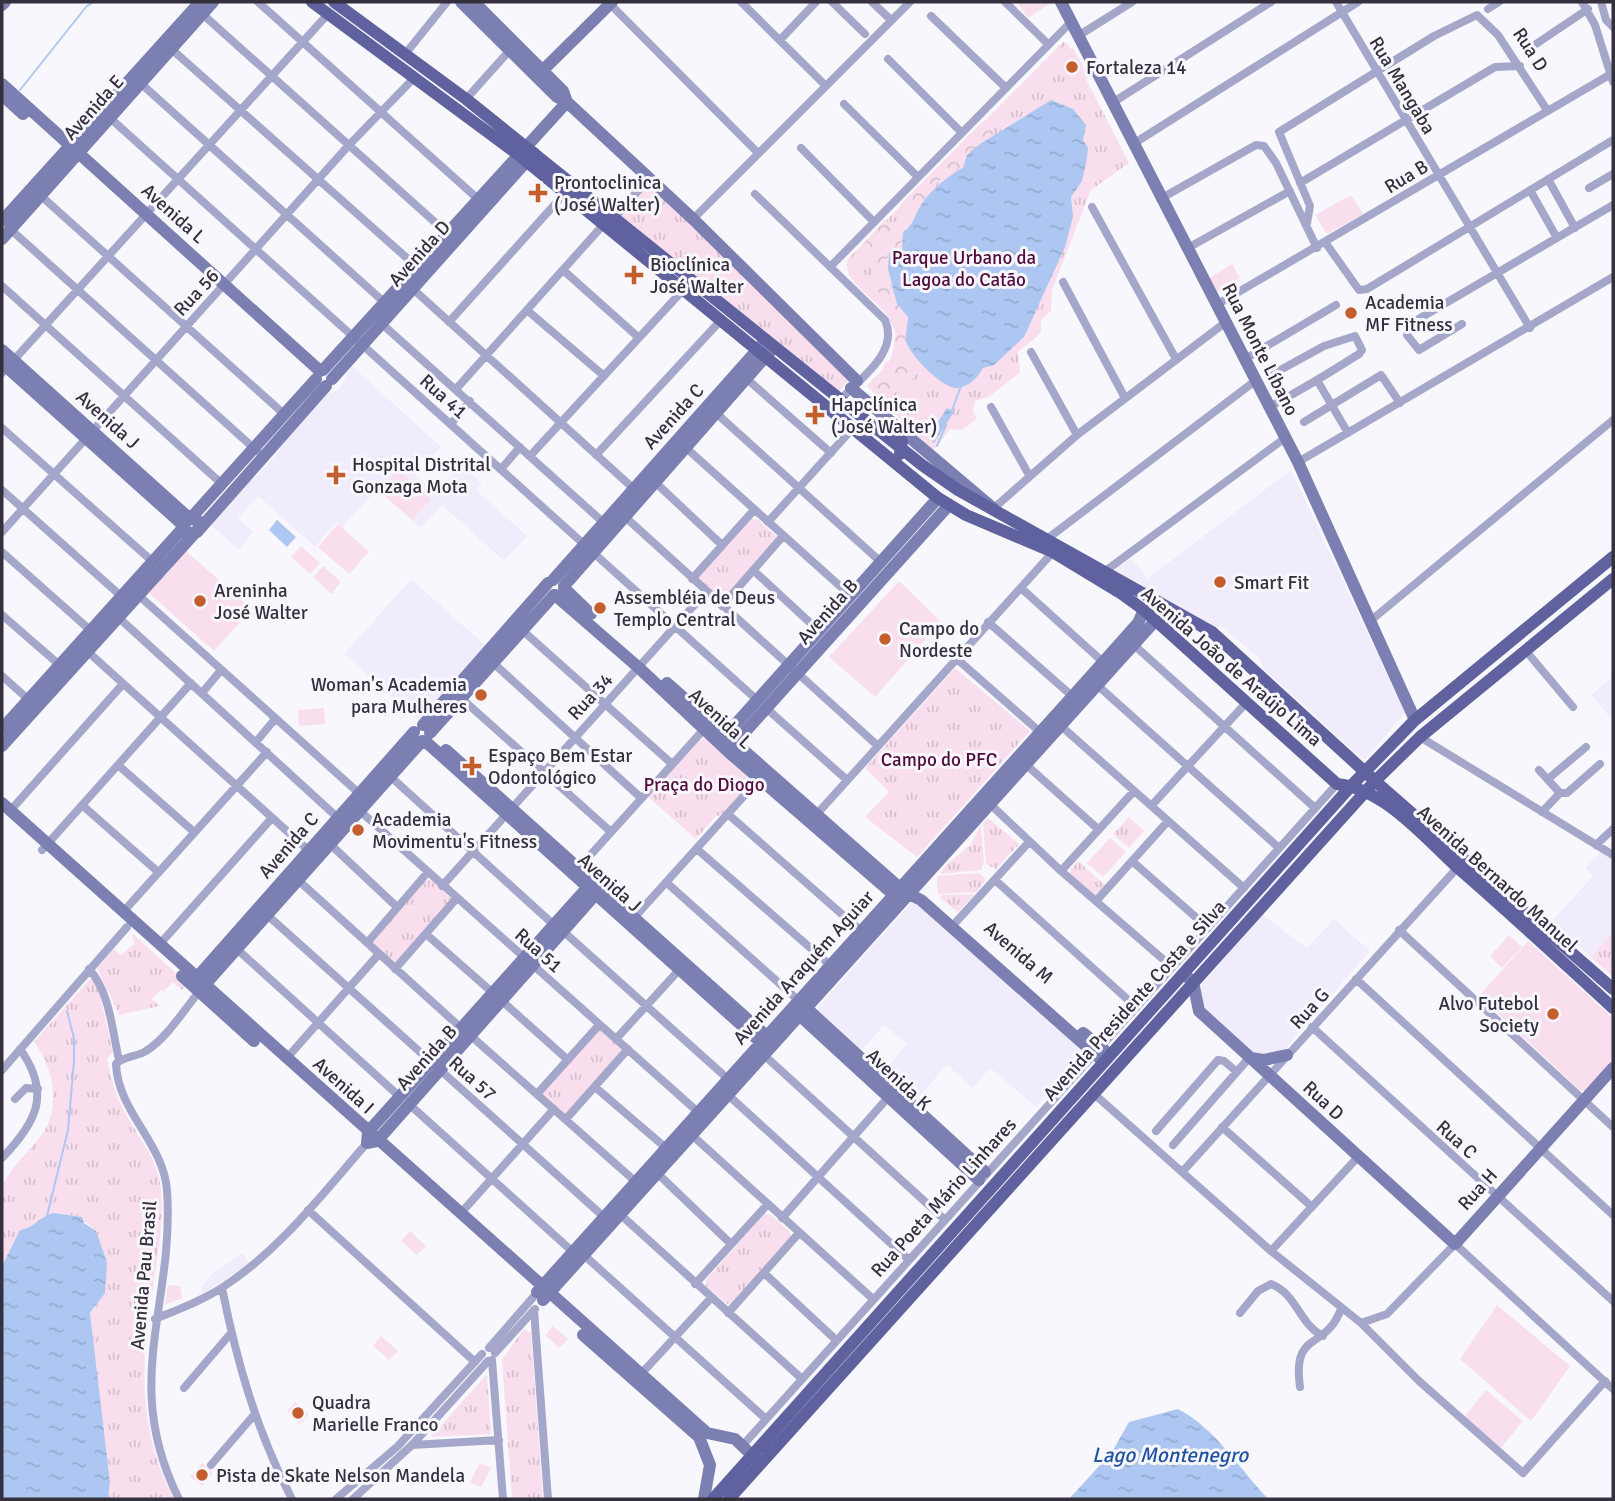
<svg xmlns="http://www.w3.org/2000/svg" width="1615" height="1501" font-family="Signika,sans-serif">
	<defs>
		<pattern id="grass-tufts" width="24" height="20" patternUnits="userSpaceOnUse" patternTransform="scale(1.75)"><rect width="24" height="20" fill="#f9dfee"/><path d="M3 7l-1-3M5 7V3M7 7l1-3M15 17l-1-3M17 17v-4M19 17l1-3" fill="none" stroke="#d6c0cd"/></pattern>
		<pattern id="forest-crowns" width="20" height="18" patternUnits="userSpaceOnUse" patternTransform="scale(1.75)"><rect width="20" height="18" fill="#f9dfee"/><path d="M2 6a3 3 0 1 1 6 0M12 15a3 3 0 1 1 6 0" fill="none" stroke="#d6c0cd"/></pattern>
		<pattern id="water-ripples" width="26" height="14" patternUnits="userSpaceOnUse" patternTransform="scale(1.75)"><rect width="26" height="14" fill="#adc7f2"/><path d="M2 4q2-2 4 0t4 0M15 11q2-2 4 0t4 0" fill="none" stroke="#95abd0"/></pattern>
	</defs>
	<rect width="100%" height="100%" fill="#f9f7fe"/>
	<!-- built -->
	<path fill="#f1ecfc" d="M352,366L441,447L428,462L420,455L408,468L436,493L461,465L482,483L476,490L527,536L504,561L442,505L421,528L377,489L343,527L337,522L315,547L258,496L238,518L253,532L239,550L210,524L252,478L257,476L280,450V446L327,395L338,390Z
		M1291,470L1405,713L1366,759H1362L1264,669L1259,658L1222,627H1213L1114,570L1131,559L1148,578Z
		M411,579L486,646L421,719H416L344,654Z
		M1613,676V721L1591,695Z
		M1601,852L1613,860V932L1591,957L1551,922L1593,876L1585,868Z
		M914,900L1041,1010L1082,1052L1083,1055L1036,1107L990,1068L973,1088L947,1065L916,1100L884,1071L907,1044L884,1025L861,1051L816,1009Z
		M1262,914L1307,948L1334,919L1370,951L1284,1050L1266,1056L1252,1052L1203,1009L1200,987Z
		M242,1253L250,1263L203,1294L201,1287L212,1274Z"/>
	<!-- grass -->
	<path fill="url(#grass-tufts)" d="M1063,42L1068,44L1129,163L1091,190L1052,290L1051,311L1041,320V333L1018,352L1020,373L988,397L975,401L973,411L977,419L962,430L950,429L933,451L867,386C874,378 887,367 892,357C914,306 837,292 848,259Z
		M649,182L849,379L838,393L620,217Z
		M1232,264L1240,278L1216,292L1209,278Z
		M751,519H757L777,537L778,541L724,602L697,584L698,578Z
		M955,668L1030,731L917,857L865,817L889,792L865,768Z
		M706,739L753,782L723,815L716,816L696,839L647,796L697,741Z
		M1129,817L1144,831L1129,848L1113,834Z
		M988,818L1019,844L996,869L986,864L983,822Z
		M981,825L984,863L981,870L940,874L945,866L971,844Z
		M1078,861L1107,887L1099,896H1094L1070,875L1071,869Z
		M979,873L986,879L977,892L938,894L937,876Z
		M431,880L451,898L452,903L398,964H394L372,946L373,940L425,881Z
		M975,894L958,912L940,898L941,895Z
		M1613,932V977L1591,957Z
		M132,933L188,984L182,990L173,982L163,992L161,990L152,999L160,1006L119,1015L97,968L114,949L121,955L134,944Z
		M90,979L97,983L113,1052L107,1059C111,1078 116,1097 126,1114C140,1140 158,1159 161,1190C164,1222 158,1255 153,1286C141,1360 137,1431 174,1499H108L110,1482L90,1313L99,1302L107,1262L92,1227L77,1216L54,1213L18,1238L2,1266C2,1251 0,1196 3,1185C11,1166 31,1150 43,1133C61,1107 53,1066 34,1042Z
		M595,1030H601L621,1048L622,1053L568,1114H563L543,1095V1089Z
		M764,1214H770L790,1232L791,1237L733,1303L727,1304L706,1286V1280Z
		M524,1329L531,1333L543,1499H512L502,1360Z
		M487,1374L491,1434L431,1437Z"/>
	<!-- forest -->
	<path fill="url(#forest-crowns)" d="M983,121L994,131L965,155L961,167C940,174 925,196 916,215C911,227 902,228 901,243L887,254C886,279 892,298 906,318C904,341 906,351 922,368L901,390L892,394L889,403L876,390L885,363L891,360L896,333L893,320L886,311L871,270V256L862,245L885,220L895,229L909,215L900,205Z"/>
	<!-- garden -->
	<path fill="#f9dfee" d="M1017,2H1052L1028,18Z
		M1073,48L1089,77L1072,87L1055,58Z
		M1351,195L1363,214L1327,234L1315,215Z
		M713,255L750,289L735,305L699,271Z
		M399,469L431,499L412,520L379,491Z
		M338,524L369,552L349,574L318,547Z
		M301,546L320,563L310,574L291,557Z
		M186,551L252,609L214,651L149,593Z
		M323,566L341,582L331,594L313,577Z
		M899,581L941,622L875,697L829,657Z
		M324,708L325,724L299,726L298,710Z
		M1110,838L1126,852L1103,877L1087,863Z
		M965,874L966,887L938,889L937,876Z
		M1509,935L1522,947L1502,968L1490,956Z
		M1528,941L1613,1018V1060L1586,1090L1581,1091L1479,996Z
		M410,1231L426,1246L417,1255L401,1241Z
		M168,1285L180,1286L182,1298L165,1305Z
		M1497,1305L1570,1366L1531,1421L1460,1359Z
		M553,1326L568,1339L559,1348L545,1335Z
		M381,1336L398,1351L389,1360L373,1346Z
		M1486,1390L1523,1421L1501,1448L1464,1417Z
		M295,1402L309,1414L300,1424L287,1411Z
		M202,1463L213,1473L202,1486L190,1477Z
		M480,1463L491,1468L481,1487L470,1482Z"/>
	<!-- water -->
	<path fill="url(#water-ripples)" d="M1051,100L1073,109L1086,125L1083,140L1088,148L1087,158L1082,181L1071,197L1073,217L1065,247L1024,337L994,365L983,368C977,378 970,386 957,388C943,389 908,354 906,340C905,333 908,324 908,317L897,304L888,269L889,254L902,249L903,232C915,224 914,215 921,205C928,193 951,173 963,168L967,155L980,144Z
		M947,408L954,412L934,443L928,437Z
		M277,520L296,537L287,547L269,530Z
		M54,1213L82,1217L84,1223L96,1231L107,1262L105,1293L90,1313L110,1482L108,1499H2V1266L20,1230C35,1228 41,1215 54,1213Z
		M1178,1409C1216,1429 1239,1468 1268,1499H1069L1112,1452L1129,1422Z"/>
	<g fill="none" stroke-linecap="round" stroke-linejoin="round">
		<!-- stream -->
		<path stroke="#adc7f2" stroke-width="2" d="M20,90L86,7L93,2
			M952,410L961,386
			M937,446L946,425
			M47,1216L68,1130L74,1061V1038L67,1011"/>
		<!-- street -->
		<path stroke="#a4a7ca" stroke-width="8" d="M258,2L478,199
			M608,2L758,153
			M741,2L826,86
			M832,2L865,34
			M872,2L891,20
			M1005,2L1048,44
			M1336,2L1530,328
			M1582,2L1595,25L1613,82
			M1601,2L1606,20L1613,27
			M1488,9L1499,2
			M199,11L447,233
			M931,16L1005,87
			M1078,36L1132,2
			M780,40L816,2
			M1536,44L1588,9
			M168,46L417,267
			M406,53L447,2
			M888,59L961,132
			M137,80L385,303
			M466,99L511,49
			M1112,103L1271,2
			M844,104L917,176
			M110,118L756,699
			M1133,144L1358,2
			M801,148L873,221
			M1548,179L1575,228
			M1300,183L1495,67L1520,66
			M1589,188L1613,174
			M1530,190L1557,238
			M755,194L885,320C900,353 858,380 839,401
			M40,195L284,414
			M1160,199L1256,145L1264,146L1276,163L1317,248
			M1092,207L1176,359
			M615,217L650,177
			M693,219L910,2
			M1307,223L1310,206L1279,132L1434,36L1477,15L1498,35L1547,110
			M9,228L257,451
			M1325,242L1359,290L1367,289L1613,140
			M1186,249L1290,191
			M830,267L1071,22
			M563,270L638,337
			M1063,282L1125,398
			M2,286L222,484
			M413,289L634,489
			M1218,304L1611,74
			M528,311L603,375
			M449,322L565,193
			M382,324L604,523
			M1462,324L1419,350L1407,335L1410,324L1613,205
			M1031,352L1077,435
			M1245,359L1336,305
			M2,373L328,14
			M747,379L831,453
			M1317,380L1348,433
			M457,388L604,224
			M991,407L1029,475
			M1269,407C1300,391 1329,373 1359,354L1362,350L1355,336L1324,346L1273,374L1272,378L1283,399
			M716,413L882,563
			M1304,422L1381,375L1400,403
			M451,424L470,401
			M2,428L152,561
			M684,446L851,596
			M596,455L722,319
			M530,456L684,289
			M1298,462L1613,277
			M501,469L520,447
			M656,483L722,545
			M2,490L121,596
			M994,508L1077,435L1226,322
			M623,515L878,746
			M768,522L853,428
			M2,532L349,145L415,77
			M1045,543L1047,539L1255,381
			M2,552L90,630
			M753,570L819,631
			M1104,572L1285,438
			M692,579L754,510
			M1021,588L1103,662
			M136,593L361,795
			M722,606L783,536
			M2,615L63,668
			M118,617L337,817
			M988,622L1072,696
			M1369,622L1613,420
			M522,630L671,763
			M1134,645L1315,808
			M87,651L308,850
			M1526,651L1573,707
			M957,659L1040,732
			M490,660L640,797
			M2,676L28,699
			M1096,684L1279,848
			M202,693L221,670
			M461,698L610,831
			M766,708L847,780
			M1061,726L1244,888
			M1420,737L1613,855
			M256,742L275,719
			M1022,761L1098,829
			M118,765L193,831
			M1539,770L1560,793L1542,812
			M391,777L554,925
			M1548,779L1586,747
			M1560,793H1567L1600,764
			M990,804L1061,871L1172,967
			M82,805L157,871
			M1152,805L1246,703
			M10,811L122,685
			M360,811L698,1112
			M729,815L861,931
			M816,815L1053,552
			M331,845L397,907
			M1596,845L1613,829
			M42,850L191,683
			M698,850L830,965
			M1132,861L1208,928
			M576,871L706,727
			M1061,871L1134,791
			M298,880L461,1028
			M995,880L1136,1007
			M667,883L798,1000
			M442,886L706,592
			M1097,900L1168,821
			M123,912L267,752
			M265,913L604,1217
			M632,920L761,777
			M956,922L1029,842
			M1399,930L1613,1127
			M564,932L728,1079
			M426,934L493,993
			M367,943L427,873
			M159,945L271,819
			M238,950L400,1097
			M89,969C110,992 112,1030 119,1060
			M395,969L456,899
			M1356,979L1613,1215
			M502,1001L568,1060
			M1312,1027L1613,1301
			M471,1036L636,1182
			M616,1039L679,970
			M765,1056L944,1219
			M286,1059L378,955
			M2,1070L127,927
			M595,1087L666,1148
			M1093,1093L1271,1251L1361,1323L1419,1381L1523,1473L1605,1381
			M537,1094L599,1025
			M727,1094L908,1259
			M15,1099L26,1088L38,1089
			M410,1105L573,1252L585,1256L766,1419
			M566,1119L628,1049
			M1222,1127L1311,1206
			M1156,1131L1218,1060L1224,1061L1237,1072
			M693,1136L873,1299
			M1173,1145L1249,1058
			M2,1158C36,1123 52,1094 20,1049
			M1184,1170L1458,867
			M655,1171L731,1244
			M308,1210L475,1362
			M460,1214L554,1109
			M622,1216L801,1378
			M782,1218L891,1094
			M1271,1251L1358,1157
			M764,1273L836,1340
			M695,1284L767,1205
			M222,1288C237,1363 257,1432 292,1499
			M534,1310L548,1499
			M728,1313L799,1233
			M1240,1313L1258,1291L1271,1284C1297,1294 1299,1324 1323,1336
			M155,1319C177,1310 202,1301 223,1287C280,1250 323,1193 367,1143
			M1361,1323L1387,1314L1455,1244L1613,1389
			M489,1348L536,1294
			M495,1353L535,1309
			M492,1360L503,1499
			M641,1374L711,1298
			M1300,1387C1292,1329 1325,1352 1341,1309
			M184,1388L231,1333
			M412,1445L499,1440
			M743,1445L1337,784
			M211,1465L254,1415
			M179,1499C120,1382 175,1305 167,1190C163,1142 118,1112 116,1064C123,1056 137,1057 146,1051C167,1038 183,1011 199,992
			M336,1499L398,1446L482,1354
			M353,1499L412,1445L488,1361"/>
		<!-- secondary -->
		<path stroke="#7b7fb1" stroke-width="12" d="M461,2L557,97L567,102L693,219L857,381
			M474,2L563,91L567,102
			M1061,2L1298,462L1415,720
			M2,5L5,2
			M537,76L612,2
			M2,84L320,371
			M2,95L23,114
			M2,221L200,2
			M2,239L213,2
			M2,350L189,518
			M2,363L183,525
			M323,370L567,102
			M332,379L534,153
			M851,388L993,508
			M191,518L316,379
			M199,529L198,521L193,518L183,523L187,534L197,532L326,386
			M553,580L766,340
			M564,586L774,347
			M564,588L591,614
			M555,595L638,667L732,755L894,895H911L921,900L1104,1062
			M667,683L900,888L907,887
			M423,725L548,583
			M2,729L183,528
			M430,733L554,595
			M725,736L938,498
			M425,741L766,1047
			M735,743L949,505
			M2,746L194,534
			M446,750L772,1041
			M2,803L707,1433L735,1439L758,1461
			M587,888L368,1132L367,1143L377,1141L595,895
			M1184,974L1193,982L1199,1011L1455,1244L1613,1068
			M182,976L254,1041
			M192,983L414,732
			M201,989L422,741
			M803,1005L985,1172
			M796,1012L979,1180
			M1083,1033L1110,1055
			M1250,1058L1264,1060L1287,1055
			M537,1292L1089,678L1138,623L1144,610
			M543,1300L1155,621
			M583,1335L699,1437L710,1465L704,1499"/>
		<!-- primary -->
		<path stroke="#60629f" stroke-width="12" d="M312,2L520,156L938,498L966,515L1053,552L1119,592L1144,610L1337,784C1385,789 1424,837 1458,868C1511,914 1562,961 1613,1008
			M334,2L466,99L922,465L958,490L1212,632L1375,781L1613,989
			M897,430L902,441L900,454
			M713,1499L1352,785L1415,720L1613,557
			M729,1499L1375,781L1420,737L1613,579"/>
	</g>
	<!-- markers -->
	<g fill="#c45f2d" stroke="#f9f7fe" stroke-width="2.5">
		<circle cx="1072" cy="67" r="7"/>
		<path d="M534.5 182.5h7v7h7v7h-7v7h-7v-7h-7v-7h7z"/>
		<path d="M630.5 264.5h7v7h7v7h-7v7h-7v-7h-7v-7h7z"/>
		<circle cx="1351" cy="313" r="7"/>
		<path d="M811.5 404.5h7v7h7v7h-7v7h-7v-7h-7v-7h7z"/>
		<path d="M332.5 464.5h7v7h7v7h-7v7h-7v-7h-7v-7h7z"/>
		<circle cx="1220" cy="582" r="7"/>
		<circle cx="200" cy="601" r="7"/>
		<circle cx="600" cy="608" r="7"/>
		<circle cx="885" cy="639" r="7"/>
		<circle cx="481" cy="695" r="7"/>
		<path d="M468.5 755.5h7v7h7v7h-7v7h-7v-7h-7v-7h7z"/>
		<circle cx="358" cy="830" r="7"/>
		<circle cx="1553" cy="1014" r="7"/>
		<circle cx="298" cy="1413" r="7"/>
		<circle cx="202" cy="1475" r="7"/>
	</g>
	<g text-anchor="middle" stroke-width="6" stroke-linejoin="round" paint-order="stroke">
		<!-- street labels -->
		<g font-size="19" fill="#34303d" stroke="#f9f7fe">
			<text transform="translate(1531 49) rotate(57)" y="7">Rua D</text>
			<text transform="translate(1403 85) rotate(59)" y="7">Rua Mangaba</text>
			<text transform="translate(93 107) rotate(-48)" y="7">Avenida E</text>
			<text transform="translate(1406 176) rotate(-31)" y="7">Rua B</text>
			<text transform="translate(174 213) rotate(42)" y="7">Avenida L</text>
			<text transform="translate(419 253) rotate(-48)" y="7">Avenida D</text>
			<text transform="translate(196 292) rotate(-47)" y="7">Rua 56</text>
			<text transform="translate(1261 349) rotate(63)" y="7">Rua Monte Líbano</text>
			<text transform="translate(444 396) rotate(42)" y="7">Rua 41</text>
			<text transform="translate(673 416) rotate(-48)" y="7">Avenida C</text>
			<text transform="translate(108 419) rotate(42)" y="7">Avenida J</text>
			<text transform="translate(827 611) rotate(-48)" y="7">Avenida B</text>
			<text transform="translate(1232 666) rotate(41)" y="7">Avenida João de Araújo Lima</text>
			<text transform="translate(590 696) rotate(-47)" y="7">Rua 34</text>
			<text transform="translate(721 718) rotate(43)" y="7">Avenida L</text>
			<text transform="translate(288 845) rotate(-49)" y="7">Avenida C</text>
			<text transform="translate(1498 878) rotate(42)" y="7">Avenida Bernardo Manuel</text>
			<text transform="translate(610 882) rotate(42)" y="7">Avenida J</text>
			<text transform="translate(539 950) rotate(42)" y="7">Rua 51</text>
			<text transform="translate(1019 952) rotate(41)" y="7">Avenida M</text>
			<text transform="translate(803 967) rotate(-48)" y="7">Avenida Araquém Aguiar</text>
			<text transform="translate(1134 1000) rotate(-48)" y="7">Avenida Presidente Costa e Silva</text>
			<text transform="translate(1309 1008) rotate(-48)" y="7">Rua G</text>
			<text transform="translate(426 1057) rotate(-48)" y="7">Avenida B</text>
			<text transform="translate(473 1078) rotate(42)" y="7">Rua 57</text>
			<text transform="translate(899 1079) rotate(43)" y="7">Avenida K</text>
			<text transform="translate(344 1085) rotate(42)" y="7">Avenida I</text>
			<text transform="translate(1324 1100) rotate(43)" y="7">Rua D</text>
			<text transform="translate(1457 1139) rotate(42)" y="7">Rua C</text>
			<text transform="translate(1477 1189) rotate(-48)" y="7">Rua H</text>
			<text transform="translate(943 1197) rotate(-48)" y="7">Rua Poeta Mário Linhares</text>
			<text transform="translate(143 1275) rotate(-85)" y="7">Avenida Pau Brasil</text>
		</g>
		<!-- poi labels -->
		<g font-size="19" fill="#34303d" stroke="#f9f7fe" text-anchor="start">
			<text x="1086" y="74">Fortaleza 14</text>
			<text x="554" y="189">Prontoclinica<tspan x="554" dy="22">(José Walter)</tspan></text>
			<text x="650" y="271">Bioclínica<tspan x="650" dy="22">José Walter</tspan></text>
			<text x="1365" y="309">Academia<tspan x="1365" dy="22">MF Fitness</tspan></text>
			<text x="831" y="411">Hapclínica<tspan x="831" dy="22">(José Walter)</tspan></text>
			<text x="352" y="471">Hospital Distrital<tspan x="352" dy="22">Gonzaga Mota</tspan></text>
			<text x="1234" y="589">Smart Fit</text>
			<text x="214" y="597">Areninha<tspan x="214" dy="22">José Walter</tspan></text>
			<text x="614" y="604">Assembléia de Deus<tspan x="614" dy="22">Templo Central</tspan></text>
			<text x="899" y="635">Campo do<tspan x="899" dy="22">Nordeste</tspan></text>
			<text x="467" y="691" text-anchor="end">Woman's Academia<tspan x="467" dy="22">para Mulheres</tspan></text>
			<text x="488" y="762">Espaço Bem Estar<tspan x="488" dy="22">Odontológico</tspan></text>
			<text x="372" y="826">Academia<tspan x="372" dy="22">Movimentu's Fitness</tspan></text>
			<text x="1539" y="1010" text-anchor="end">Alvo Futebol<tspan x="1539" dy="22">Society</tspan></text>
			<text x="312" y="1409">Quadra<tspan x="312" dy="22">Marielle Franco</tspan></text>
			<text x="216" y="1482">Pista de Skate Nelson Mandela</text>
		</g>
		<!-- park labels -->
		<g font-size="19" fill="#510c3d" stroke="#f9f7fe">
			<text x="964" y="264">Parque Urbano da<tspan x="964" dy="22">Lagoa do Catão</tspan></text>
			<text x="939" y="766">Campo do PFC</text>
			<text x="704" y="791">Praça do Diogo</text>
		</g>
		<!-- water labels -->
		<g font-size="21" font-style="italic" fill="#2152a3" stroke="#f9f7fe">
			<text x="1170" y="1462">Lago Montenegro</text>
		</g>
	</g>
	<!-- border -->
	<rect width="1615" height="1501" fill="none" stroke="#34303d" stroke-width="7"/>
</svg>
